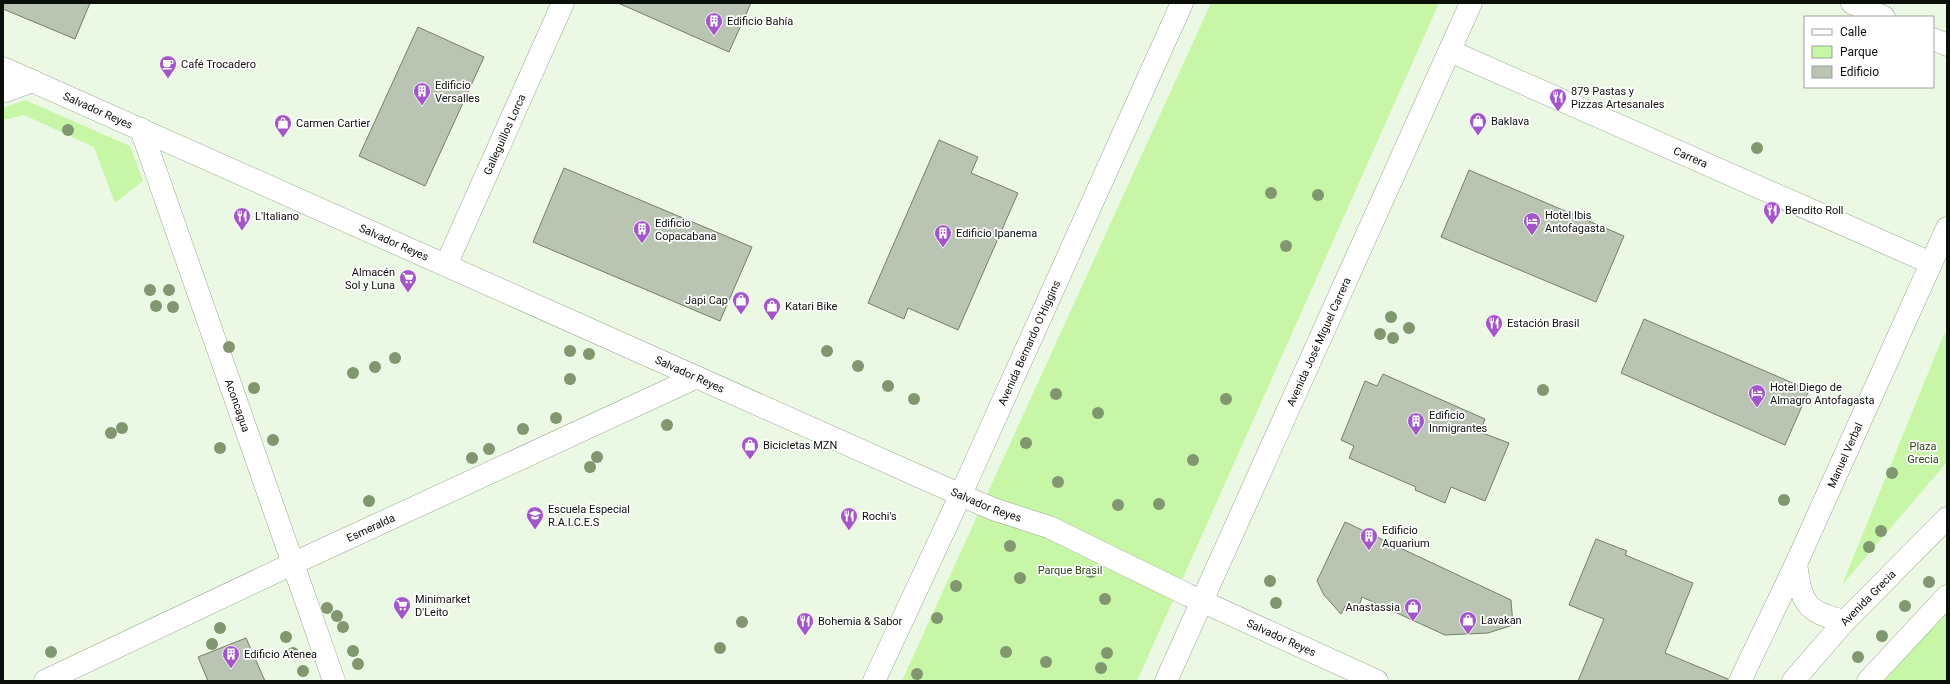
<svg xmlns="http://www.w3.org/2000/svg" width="1950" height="684" font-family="Roboto,sans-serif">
	<rect width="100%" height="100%" fill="#ebf8e3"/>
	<!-- green -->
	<path fill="#c6f6a6" d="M1211,3H1439L1137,681H902Z
		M25,100L130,146L143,181L115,203L94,147L24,115L3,120V108Z
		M1944,334L1947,337V462L1842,585Z
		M1947,612V681H1884Z"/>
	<!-- building -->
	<path fill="#b9c5b2" stroke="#737e6c" d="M3,3H90L75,39L3,9Z
		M618,3H751L729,52Z
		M418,27L484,57L425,186L359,156Z
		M939,140L978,157L971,173L1018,193L958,330L908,308L904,319L868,303Z
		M564,168L752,247L720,321L533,242Z
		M1469,170L1624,236L1596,302L1441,237Z
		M1644,319L1809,390L1785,445L1621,373Z
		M1383,374L1485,419L1480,432L1509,443L1485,501L1451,487L1445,503L1415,490L1416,487L1349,458L1354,446L1341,440L1365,381L1377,386Z
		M1345,522L1511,600L1513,625L1488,633L1445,635L1362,597L1358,609L1345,606L1341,614L1324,595L1317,581Z
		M1596,539L1627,551L1625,555L1693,583L1665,653L1728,679V681H1578L1604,619L1569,605Z
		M246,638L265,681H208L198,657Z"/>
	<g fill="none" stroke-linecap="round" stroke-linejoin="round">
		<!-- street casing -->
		<g stroke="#9ba794" stroke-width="23">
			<g id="street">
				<path d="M1852,3L1884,17"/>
				<path d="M1933,39L1947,45"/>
				<path id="s1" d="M1450,51L1931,263"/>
				<path d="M3,92L33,81"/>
				<path id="s2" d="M141,129L334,681"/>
				<path id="s3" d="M446,265L563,3"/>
				<path id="s4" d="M45,681L292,564L697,377"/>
				<path id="s5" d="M1740,681L1796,564L1947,228"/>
			</g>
		</g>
		<!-- secondary casing -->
		<g stroke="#9ba794" stroke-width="23">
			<g id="secondary">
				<path id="s6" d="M3,68L979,503L996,510L1049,527L1188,595L1377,681"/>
				<path id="s7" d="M874,681L961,494L1182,3"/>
				<path id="s8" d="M1166,681L1471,3"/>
			</g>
		</g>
		<!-- highway casing -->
		<g stroke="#9ba794" stroke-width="23">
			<g id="highway">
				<path d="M1796,564C1802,604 1805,612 1845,621"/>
				<path id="s9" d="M1793,681L1845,621L1947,518"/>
				<path d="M1868,681L1947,596"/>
			</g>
		</g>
		<!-- street -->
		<use href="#street" stroke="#fff" stroke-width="22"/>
		<!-- secondary -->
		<use href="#secondary" stroke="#fff" stroke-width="22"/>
		<!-- highway -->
		<use href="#highway" stroke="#fff" stroke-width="22"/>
	</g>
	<!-- trees -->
	<g fill="#81976f">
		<circle cx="68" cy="130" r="6"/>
		<circle cx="1757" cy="148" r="6"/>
		<circle cx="1271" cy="193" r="6"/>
		<circle cx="1318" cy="195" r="6"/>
		<circle cx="1286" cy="246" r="6"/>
		<circle cx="150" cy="290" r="6"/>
		<circle cx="169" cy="290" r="6"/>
		<circle cx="156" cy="306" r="6"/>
		<circle cx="173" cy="307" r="6"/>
		<circle cx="1391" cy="317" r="6"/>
		<circle cx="1409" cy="328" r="6"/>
		<circle cx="1380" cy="334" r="6"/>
		<circle cx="1393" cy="338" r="6"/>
		<circle cx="229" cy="347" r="6"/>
		<circle cx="570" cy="351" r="6"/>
		<circle cx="827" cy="351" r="6"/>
		<circle cx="589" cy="354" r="6"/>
		<circle cx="395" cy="358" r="6"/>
		<circle cx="858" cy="366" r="6"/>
		<circle cx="375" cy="367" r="6"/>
		<circle cx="353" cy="373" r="6"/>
		<circle cx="570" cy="379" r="6"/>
		<circle cx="888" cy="386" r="6"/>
		<circle cx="254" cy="388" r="6"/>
		<circle cx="1543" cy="390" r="6"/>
		<circle cx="1056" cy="394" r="6"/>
		<circle cx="914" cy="399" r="6"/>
		<circle cx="1226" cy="399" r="6"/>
		<circle cx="1098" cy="413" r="6"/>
		<circle cx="556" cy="418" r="6"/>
		<circle cx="667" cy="425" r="6"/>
		<circle cx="122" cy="428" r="6"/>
		<circle cx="523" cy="429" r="6"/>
		<circle cx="111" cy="433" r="6"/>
		<circle cx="273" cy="440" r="6"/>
		<circle cx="1026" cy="443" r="6"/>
		<circle cx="220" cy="448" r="6"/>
		<circle cx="489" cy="449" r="6"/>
		<circle cx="597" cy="457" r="6"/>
		<circle cx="472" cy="458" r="6"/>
		<circle cx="1193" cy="460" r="6"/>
		<circle cx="590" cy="467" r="6"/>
		<circle cx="1892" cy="473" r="6"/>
		<circle cx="1058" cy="482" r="6"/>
		<circle cx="1784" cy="500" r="6"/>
		<circle cx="369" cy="501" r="6"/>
		<circle cx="1159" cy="504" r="6"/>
		<circle cx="1118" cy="505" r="6"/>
		<circle cx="1881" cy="531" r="6"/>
		<circle cx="1010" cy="546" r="6"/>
		<circle cx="1869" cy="547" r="6"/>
		<circle cx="1091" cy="572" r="6"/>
		<circle cx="1020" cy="578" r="6"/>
		<circle cx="1270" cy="581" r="6"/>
		<circle cx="1929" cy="582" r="6"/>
		<circle cx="956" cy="586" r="6"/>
		<circle cx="1105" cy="599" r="6"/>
		<circle cx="1276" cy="603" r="6"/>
		<circle cx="1905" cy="606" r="6"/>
		<circle cx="327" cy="608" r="6"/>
		<circle cx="337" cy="616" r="6"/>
		<circle cx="937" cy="618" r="6"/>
		<circle cx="742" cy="622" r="6"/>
		<circle cx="343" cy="627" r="6"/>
		<circle cx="220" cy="628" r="6"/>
		<circle cx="1882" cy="636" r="6"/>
		<circle cx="286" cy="637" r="6"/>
		<circle cx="212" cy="644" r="6"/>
		<circle cx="720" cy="648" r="6"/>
		<circle cx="353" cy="651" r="6"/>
		<circle cx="51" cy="652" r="6"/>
		<circle cx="1006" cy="652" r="6"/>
		<circle cx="293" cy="653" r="6"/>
		<circle cx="1107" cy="653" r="6"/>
		<circle cx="1858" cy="657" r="6"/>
		<circle cx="1046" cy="662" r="6"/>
		<circle cx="358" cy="664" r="6"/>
		<circle cx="1101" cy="668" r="6"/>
		<circle cx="303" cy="671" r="6"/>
		<circle cx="917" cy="674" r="6"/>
	</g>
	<!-- icons -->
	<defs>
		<g id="building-pin" transform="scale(0.9)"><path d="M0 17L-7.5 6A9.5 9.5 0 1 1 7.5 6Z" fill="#a356c8" stroke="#fff"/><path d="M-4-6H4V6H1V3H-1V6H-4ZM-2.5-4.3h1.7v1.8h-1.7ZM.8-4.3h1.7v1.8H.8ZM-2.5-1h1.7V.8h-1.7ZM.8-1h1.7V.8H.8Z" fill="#fff"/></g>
		<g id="cafe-pin" transform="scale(0.9)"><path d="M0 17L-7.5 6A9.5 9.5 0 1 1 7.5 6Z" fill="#a356c8" stroke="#fff"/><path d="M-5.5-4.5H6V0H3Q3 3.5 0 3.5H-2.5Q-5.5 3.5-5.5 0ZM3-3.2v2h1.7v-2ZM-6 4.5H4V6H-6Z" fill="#fff"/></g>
		<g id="restaurant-pin" transform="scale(0.9)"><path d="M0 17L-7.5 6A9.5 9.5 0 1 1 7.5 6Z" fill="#a356c8" stroke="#fff"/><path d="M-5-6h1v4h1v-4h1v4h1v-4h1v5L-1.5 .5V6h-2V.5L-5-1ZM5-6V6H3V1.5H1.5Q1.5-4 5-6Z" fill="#fff"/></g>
		<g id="shop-pin" transform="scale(0.9)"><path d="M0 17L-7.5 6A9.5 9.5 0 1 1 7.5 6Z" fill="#a356c8" stroke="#fff"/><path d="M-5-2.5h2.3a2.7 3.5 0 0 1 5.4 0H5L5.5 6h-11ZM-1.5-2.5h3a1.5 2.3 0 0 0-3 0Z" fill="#fff"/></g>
		<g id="hotel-pin" transform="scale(0.9)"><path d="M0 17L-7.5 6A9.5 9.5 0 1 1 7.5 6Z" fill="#a356c8" stroke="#fff"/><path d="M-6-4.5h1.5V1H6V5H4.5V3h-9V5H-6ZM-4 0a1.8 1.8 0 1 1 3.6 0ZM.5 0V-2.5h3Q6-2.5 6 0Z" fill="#fff"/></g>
		<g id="supermarket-pin" transform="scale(0.9)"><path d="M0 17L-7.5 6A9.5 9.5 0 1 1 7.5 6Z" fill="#a356c8" stroke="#fff"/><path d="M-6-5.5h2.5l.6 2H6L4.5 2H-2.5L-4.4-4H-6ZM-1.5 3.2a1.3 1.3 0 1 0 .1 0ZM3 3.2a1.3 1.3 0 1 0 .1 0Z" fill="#fff"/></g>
		<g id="school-pin" transform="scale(0.9)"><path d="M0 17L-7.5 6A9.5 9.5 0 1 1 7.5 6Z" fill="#a356c8" stroke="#fff"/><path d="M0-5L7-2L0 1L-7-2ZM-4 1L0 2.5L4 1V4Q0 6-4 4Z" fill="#fff"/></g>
	</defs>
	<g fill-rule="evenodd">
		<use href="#building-pin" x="714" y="21"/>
		<use href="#cafe-pin" x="168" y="64"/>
		<use href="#building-pin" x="422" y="91"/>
		<use href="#restaurant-pin" x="1558" y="97"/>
		<use href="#shop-pin" x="1478" y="121"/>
		<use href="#shop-pin" x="283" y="123"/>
		<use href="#restaurant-pin" x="1772" y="210"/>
		<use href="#restaurant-pin" x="242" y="216"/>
		<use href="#hotel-pin" x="1532" y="221"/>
		<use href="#building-pin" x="642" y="229"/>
		<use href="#building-pin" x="943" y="233"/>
		<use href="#supermarket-pin" x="408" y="278"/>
		<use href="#shop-pin" x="741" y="300"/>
		<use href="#shop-pin" x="772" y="306"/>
		<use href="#restaurant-pin" x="1494" y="323"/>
		<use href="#hotel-pin" x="1757" y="393"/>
		<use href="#building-pin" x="1416" y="421"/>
		<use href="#shop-pin" x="750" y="445"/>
		<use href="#school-pin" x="535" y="515"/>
		<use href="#restaurant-pin" x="849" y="516"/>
		<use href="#building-pin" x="1369" y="536"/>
		<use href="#supermarket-pin" x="402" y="605"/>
		<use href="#shop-pin" x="1413" y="607"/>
		<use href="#shop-pin" x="1468" y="620"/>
		<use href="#restaurant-pin" x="805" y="621"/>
		<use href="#building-pin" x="231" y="654"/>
	</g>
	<g text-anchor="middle" stroke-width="3.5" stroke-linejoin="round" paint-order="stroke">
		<!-- poi labels -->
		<g font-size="11" fill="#0b0f09" stroke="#fff" text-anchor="start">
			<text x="727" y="25">Edificio Bahía</text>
			<text x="181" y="68">Café Trocadero</text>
			<text x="435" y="89">Edificio<tspan x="435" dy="13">Versalles</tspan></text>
			<text x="1571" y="95">879 Pastas y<tspan x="1571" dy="13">Pizzas Artesanales</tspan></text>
			<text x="1491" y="125">Baklava</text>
			<text x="296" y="127">Carmen Cartier</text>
			<text x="1785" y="214">Bendito Roll</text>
			<text x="1545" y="219">Hotel Ibis<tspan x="1545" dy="13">Antofagasta</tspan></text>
			<text x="255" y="220">L'Italiano</text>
			<text x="655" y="227">Edificio<tspan x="655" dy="13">Copacabana</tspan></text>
			<text x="956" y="237">Edificio Ipanema</text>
			<text x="395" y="276" text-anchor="end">Almacén<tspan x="395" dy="13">Sol y Luna</tspan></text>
			<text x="728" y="304" text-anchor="end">Japi Cap</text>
			<text x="785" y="310">Katari Bike</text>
			<text x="1507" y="327">Estación Brasil</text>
			<text x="1770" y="391">Hotel Diego de<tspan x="1770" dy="13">Almagro Antofagasta</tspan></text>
			<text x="1429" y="419">Edificio<tspan x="1429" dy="13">Inmigrantes</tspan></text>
			<text x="763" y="449">Bicicletas MZN</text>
			<text x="548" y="513">Escuela Especial<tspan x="548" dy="13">R.A.I.C.E.S</tspan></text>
			<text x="862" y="520">Rochi's</text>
			<text x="1382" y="534">Edificio<tspan x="1382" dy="13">Aquarium</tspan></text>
			<text x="415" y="603">Minimarket<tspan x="415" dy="13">D'Leito</tspan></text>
			<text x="1400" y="611" text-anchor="end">Anastassia</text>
			<text x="1481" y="624">Lavakan</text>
			<text x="818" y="625">Bohemia &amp; Sabor</text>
			<text x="244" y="658">Edificio Atenea</text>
		</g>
		<!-- street labels -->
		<g font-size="11" fill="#0b0f09" stroke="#fff">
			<text dy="4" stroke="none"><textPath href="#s6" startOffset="104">Salvador Reyes</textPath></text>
			<text dy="4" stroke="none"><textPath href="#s3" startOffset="143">Galleguillos Lorca</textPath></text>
			<text dy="4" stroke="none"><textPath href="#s1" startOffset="263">Carrera</textPath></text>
			<text dy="4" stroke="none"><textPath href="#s6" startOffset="428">Salvador Reyes</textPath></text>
			<text dy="4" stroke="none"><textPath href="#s8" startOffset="372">Avenida José Miguel Carrera</textPath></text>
			<text dy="4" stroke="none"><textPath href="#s7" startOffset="372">Avenida Bernardo O'Higgins</textPath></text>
			<text dy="4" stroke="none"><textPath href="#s6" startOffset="752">Salvador Reyes</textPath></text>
			<text dy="4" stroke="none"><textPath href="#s2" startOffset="293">Aconcagua</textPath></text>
			<text dy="4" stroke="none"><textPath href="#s5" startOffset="249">Manuel Verbal</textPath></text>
			<text dy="4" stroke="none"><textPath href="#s6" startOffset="1076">Salvador Reyes</textPath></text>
			<text dy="4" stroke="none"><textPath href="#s4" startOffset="360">Esmeralda</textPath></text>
			<text dy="4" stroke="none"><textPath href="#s9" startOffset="112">Avenida Grecia</textPath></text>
			<text dy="4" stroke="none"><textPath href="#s6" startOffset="1400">Salvador Reyes</textPath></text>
		</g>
		<!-- park labels -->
		<g font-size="11" fill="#2a4710" stroke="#fff">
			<text x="1923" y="450">Plaza<tspan x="1923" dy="13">Grecia</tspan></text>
			<text x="1070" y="574">Parque Brasil</text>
		</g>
	</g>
	<!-- border -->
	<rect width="1950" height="684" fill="none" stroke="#0b0f09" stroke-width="8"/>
	<!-- legend -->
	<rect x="1804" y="16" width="130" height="72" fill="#ffffff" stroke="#9d9f9d"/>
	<rect x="1812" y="29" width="20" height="6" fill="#ffffff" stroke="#9d9f9d"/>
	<text x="1840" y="36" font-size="12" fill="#0b0f09">Calle</text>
	<rect x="1812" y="46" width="20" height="12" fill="#c6f6a6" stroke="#9d9f9d"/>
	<text x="1840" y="56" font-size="12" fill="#0b0f09">Parque</text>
	<rect x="1812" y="66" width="20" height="12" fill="#b9c5b2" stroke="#9d9f9d"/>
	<text x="1840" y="76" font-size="12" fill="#0b0f09">Edificio</text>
</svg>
